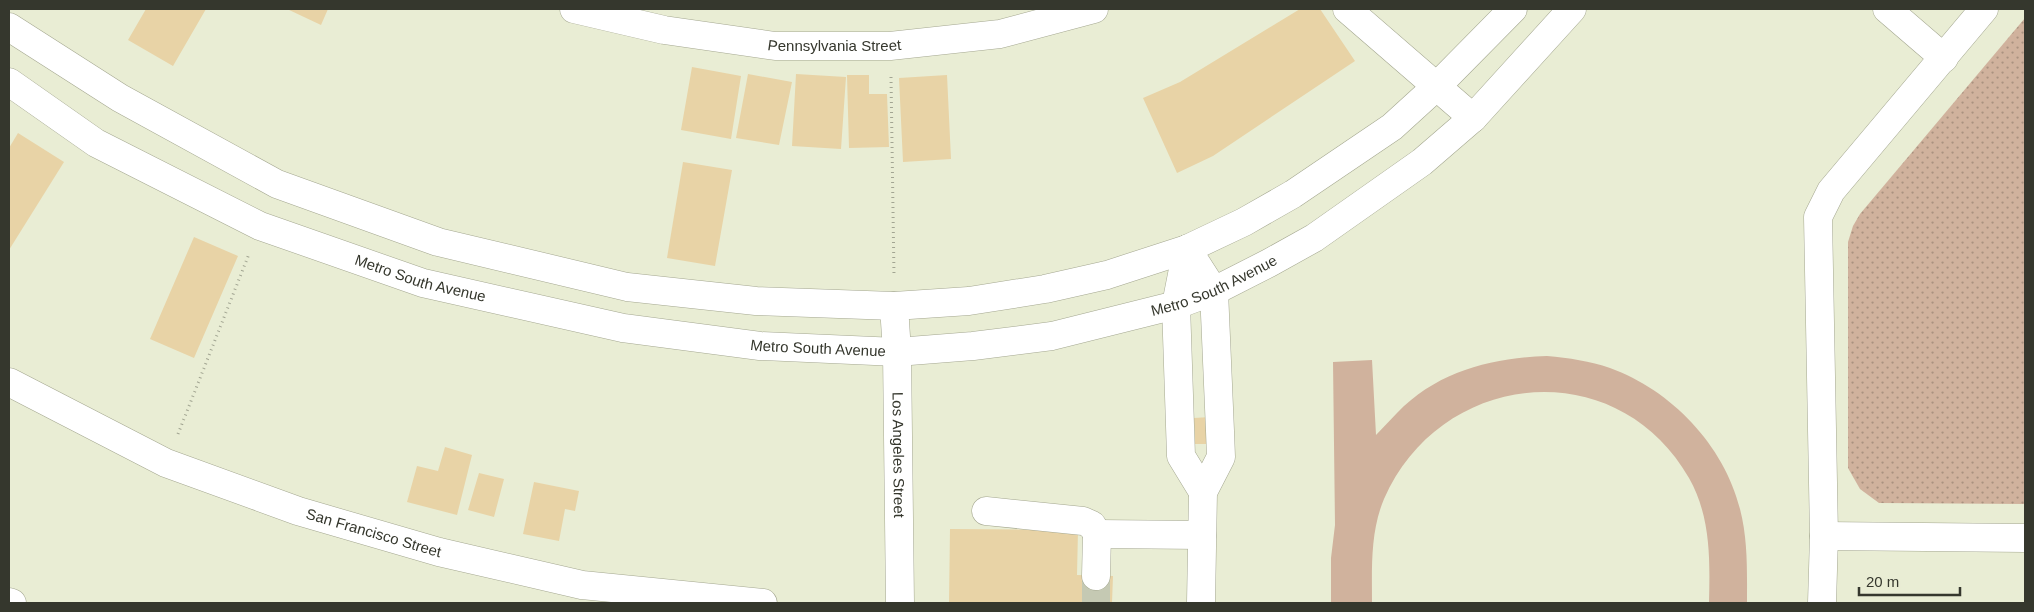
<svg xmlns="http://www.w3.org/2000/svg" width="2034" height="612" font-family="Arial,sans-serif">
	<defs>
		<pattern id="grass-dots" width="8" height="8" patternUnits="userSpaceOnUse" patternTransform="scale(1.25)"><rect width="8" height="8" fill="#d0b29d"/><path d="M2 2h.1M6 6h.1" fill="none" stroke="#aa9280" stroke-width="1.8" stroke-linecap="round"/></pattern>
	</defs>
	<rect width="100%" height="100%" fill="#e9edd4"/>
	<!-- grass -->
	<path fill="url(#grass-dots)" d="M2025,18V504L1879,503L1860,489L1848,468V242L1853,226L1860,214Z"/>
	<!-- pitch -->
	<path fill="#d0b29d" d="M1547,356C1569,358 1590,361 1610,368C1671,390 1724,445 1740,509C1748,540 1747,571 1747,603H1709C1710,560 1711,517 1689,478C1617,352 1441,369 1384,499C1370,532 1372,569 1372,603H1331V558L1335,525L1333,362L1372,360L1376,435C1383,428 1390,420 1397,413C1438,371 1491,358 1547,356Z"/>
	<!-- building -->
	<path fill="#e8d3a6" d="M146,9H206L173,66L128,40Z
		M287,9H328L321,25Z
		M1300,9H1320L1355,61L1213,156L1177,173L1143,98L1180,82Z
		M692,67L741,76L731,139L681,130Z
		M748,74L792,82L779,145L736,138Z
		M796,74L846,77L841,149L792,146Z
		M847,75H869V94H887L889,147L849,148Z
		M947,75L951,159L903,162L899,78Z
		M18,133L64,162L9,250V148Z
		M683,162L732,170L715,266L667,258Z
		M194,237L238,256L194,358L150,339Z
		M1210,417L1211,444H1195L1194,418Z
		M445,447L472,455L457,515L407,502L417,466L438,471Z
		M479,473L504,479L494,517L468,510Z
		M534,482L579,491L575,511L565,509L559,541L523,534Z
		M950,529L1078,530L1077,575L1113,576L1112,603H949Z"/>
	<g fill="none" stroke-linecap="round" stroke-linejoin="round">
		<!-- minor-tunnel -->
		<path stroke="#c5c9b3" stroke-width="28" stroke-dasharray="28 14" stroke-linecap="butt" d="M1096,603V576"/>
		<!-- minor casing -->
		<g stroke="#a4a790" stroke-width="29">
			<g id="minor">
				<path id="s1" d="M574,9L664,30L775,46H890L1000,34L1094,9"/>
				<path d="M1347,9L1473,118"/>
				<path d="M1887,9L1944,58"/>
				<path d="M9,27L120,98L277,184L438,242L627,287L756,301L894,306L969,301L1045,289L1107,275L1187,249L1244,222L1293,194L1392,127L1437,86L1513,9"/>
				<path id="s2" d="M9,82L96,143L260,226L423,283L623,328L760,346L897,352L973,346L1052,336L1176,305L1214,291L1269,263L1314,238L1422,162L1473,118L1572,9"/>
				<path d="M1187,249L1214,291L1220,431L1221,457L1203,492L1201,603"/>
				<path d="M1187,249L1176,305L1181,456L1203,492"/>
				<path id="s3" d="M894,306L897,352L900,603"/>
				<path id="s4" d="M9,382L166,463L298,511L439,552L582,585L763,603"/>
				<path d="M986,511L1083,521L1092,525L1097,534"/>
				<path d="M1824,536L2025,538"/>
				<path d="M1096,576L1097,534L1202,535"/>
				<path d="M9,602L12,603"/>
				<path d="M1822,603L1824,536L1818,217L1831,191L1984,9"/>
			</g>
		</g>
		<!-- path -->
		<path stroke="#a2a592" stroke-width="3" stroke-dasharray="1 4" stroke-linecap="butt" d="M891,77L894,276
			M178,434L249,254"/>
		<!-- minor -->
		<use href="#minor" stroke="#fff" stroke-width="28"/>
	</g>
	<g text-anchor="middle" stroke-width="4" stroke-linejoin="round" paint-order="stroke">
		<!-- street labels -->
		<g font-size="15" fill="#35372d" stroke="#e9edd4">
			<text dy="5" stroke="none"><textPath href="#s1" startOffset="264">Pennsylvania Street</textPath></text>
			<text dy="5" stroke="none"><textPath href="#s2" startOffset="459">Metro South Avenue</textPath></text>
			<text dy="5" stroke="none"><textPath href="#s2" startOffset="1269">Metro South Avenue</textPath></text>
			<text dy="5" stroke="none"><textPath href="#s2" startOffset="864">Metro South Avenue</textPath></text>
			<text dy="5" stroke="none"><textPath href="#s3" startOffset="149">Los Angeles Street</textPath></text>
			<text dy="5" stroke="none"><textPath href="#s4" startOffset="396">San Francisco Street</textPath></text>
		</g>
	</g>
	<!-- border -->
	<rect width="2034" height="612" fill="none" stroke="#35372d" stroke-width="20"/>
	<!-- scale -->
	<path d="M1859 587v8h101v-8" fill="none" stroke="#35372d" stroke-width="2.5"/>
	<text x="1866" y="587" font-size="15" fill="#35372d" stroke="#e9edd4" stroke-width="4" paint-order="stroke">20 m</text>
</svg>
